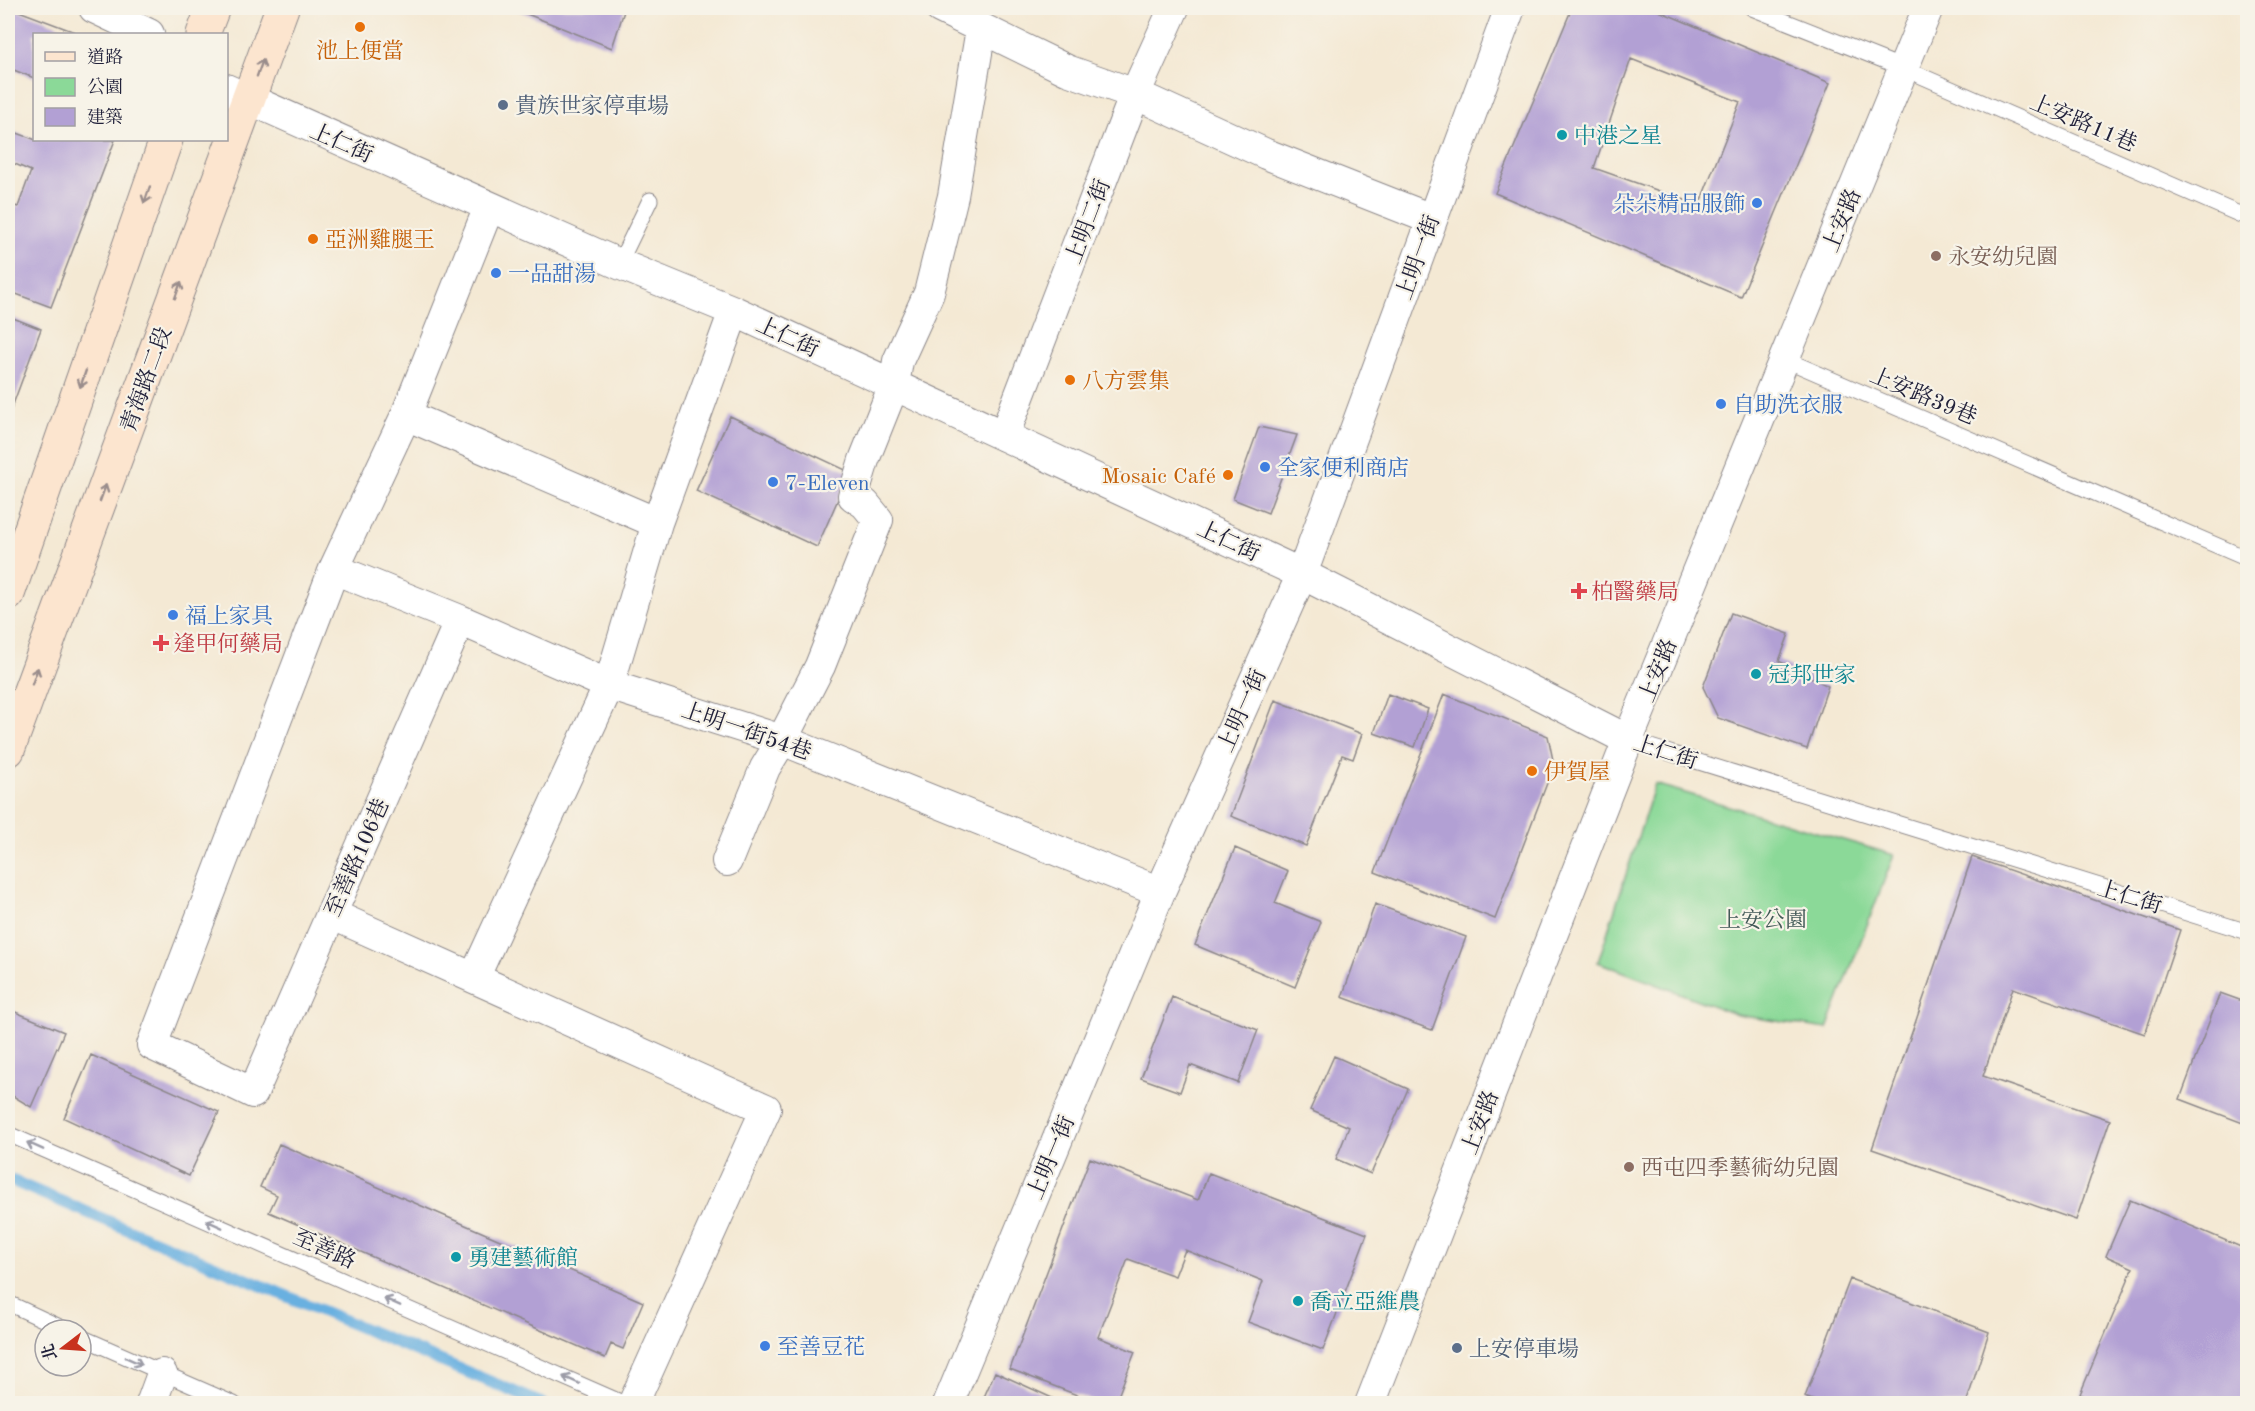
<svg xmlns="http://www.w3.org/2000/svg" width="2255" height="1411" font-family="'Old Standard TT','Noto Serif TC',serif">
	<rect width="100%" height="100%" fill="#f7f3e8"/>
	<filter id="ink" filterUnits="userSpaceOnUse"><feTurbulence type="fractalNoise" baseFrequency=".0167" numOctaves="2"/><feDisplacementMap in="SourceGraphic" scale="12" xChannelSelector="R" yChannelSelector="G"/><feConvolveMatrix kernelMatrix="1 2 1 2 8 2 1 2 1" color-interpolation-filters="sRGB"/></filter>
	<filter id="wash" filterUnits="userSpaceOnUse"><feTurbulence type="fractalNoise" baseFrequency=".008" numOctaves="4" result="noise"/><feDisplacementMap in="SourceGraphic" scale="24" xChannelSelector="R" yChannelSelector="G"/><feGaussianBlur stdDeviation="1.35" result="paint"/><feColorMatrix in="noise" values="0 0 0 0 0 0 0 0 0 0 0 0 0 0 0 0 0 1.4 0 .05"/><feComposite in="paint" operator="in"/></filter>
	<g filter="url(#wash)">
		<rect width="100%" height="100%" fill="#f4e9d4"/>
		<!-- green -->
		<path fill="#8bd998" stroke="#567e6a" stroke-width="1.5" d="M1655,784L1894,855L1827,1029L1737,1015L1598,962Z"/>
		<g fill="none" stroke-linecap="round" stroke-linejoin="round">
			<!-- stream -->
			<path stroke="#69b0e0" stroke-width="12" d="M8,1179L543,1404"/>
		</g>
		<g id="blocks">
			<!-- building -->
			<path fill="#b2a0d4" fill-rule="evenodd" d="M8,8H11L80,34H34V78L11,69L8,72Z
				M512,8H625L612,48Z
				M1572,8H1652L1830,83L1741,297L1495,193ZM1631,59L1740,102L1699,205L1594,168Z
				M9,130L36,140H115L51,307L8,291V216L12,205L18,207L31,171L8,161Z
				M8,316L41,329L8,418Z
				M730,416L850,472L817,547L696,491Z
				M1259,427L1297,435L1268,513L1233,499Z
				M1731,613L1789,634L1779,661L1828,686L1807,749L1718,718L1703,687Z
				M1388,694L1428,709L1415,747L1374,733Z
				M1444,694L1548,736L1554,765L1495,919L1375,872Z
				M1275,700L1362,734L1353,759L1342,755L1306,846L1231,816Z
				M1235,848L1288,871L1275,903L1321,922L1295,987L1195,945Z
				M1972,857L2180,930L2145,1034L2013,988L1983,1076L2110,1120L2076,1220L1872,1149Z
				M1375,904L1466,937L1432,1030L1342,997Z
				M2220,993L2248,1003V1125L2180,1099Z
				M1172,997L1258,1030L1238,1083L1190,1065L1180,1092L1141,1078Z
				M8,1009L64,1032L31,1107L8,1093Z
				M91,1055L219,1112L189,1176L64,1118Z
				M1334,1056L1408,1089L1371,1174L1336,1159L1349,1127L1310,1110Z
				M279,1144L643,1302L623,1349L611,1344L605,1358L269,1212L277,1195L260,1187Z
				M1090,1158L1198,1200L1209,1173L1367,1234L1323,1350L1248,1322L1263,1281L1185,1250L1175,1276L1128,1259L1098,1337L1135,1352L1115,1404H1100L1010,1369Z
				M2130,1200L2248,1250V1404H2102L2080,1394L2133,1268L2106,1256Z
				M1850,1279L1989,1332L1966,1404H1822L1805,1397Z
				M995,1372L1052,1398L1050,1404H981Z"/>
		</g>
	</g>
	<g filter="url(#ink)">
		<use href="#blocks" fill-opacity="0" stroke="#8b8688" stroke-width="1.5"/>
		<g fill="none" stroke-linecap="round" stroke-linejoin="round">
			<!-- lane casing -->
			<g stroke="#8b8688" stroke-width="17">
				<path id="lane" d="M1752,8L1903,68L2248,218
					M619,264L650,200
					M1784,359L2248,559
					M1628,740L2248,932
					M8,1134L625,1404
					M8,1303L66,1330
					M81,1337L234,1404"/>
			</g>
			<!-- street casing -->
			<g stroke="#8b8688" stroke-width="32">
				<path id="street" d="M94,8L149,34
					M940,8L1067,70L1135,94L1266,154L1431,219
					M226,89L619,264L734,311L1302,574L1628,740
					M406,415L657,523
					M1004,436L1135,94L1174,8
					M334,569L460,620L609,685L782,740L1160,892
					M460,620L253,1093L152,1045L334,569L406,415L489,207
					M727,861L765,768L782,740L820,666L878,520L865,504L853,496L864,460L894,385L898,361L929,293L953,196L981,29
					M331,914L766,1109L633,1404
					M474,978L609,685L657,523L734,311
					M151,1404L162,1374
					M948,1404L1160,892L1302,574L1510,8
					M1370,1404L1628,740L1928,8"/>
			</g>
			<!-- secondary casing -->
			<g stroke="#8b8688" stroke-width="35">
				<path id="secondary" d="M203,34L213,8
					M8,594L166,140
					M8,750L282,8"/>
			</g>
			<!-- lane -->
			<use href="#lane" stroke="#fff" stroke-width="15"/>
			<!-- street -->
			<use href="#street" stroke="#fff" stroke-width="30"/>
			<!-- secondary -->
			<use href="#secondary" stroke="#fce5cf" stroke-width="33"/>
		</g>
		<!-- one-way arrows -->
		<defs><path id="oneway-shaft" d="M-6 0H5M1.5-3L5.5 0L1.5 3" fill="none" stroke-width="1.6" stroke-linecap="round" stroke-linejoin="round" transform="scale(1.5)"/></defs>
		<g stroke="#9a8d8c">
			<use href="#oneway-shaft" transform="translate(260 68) rotate(-70)"/>
			<use href="#oneway-shaft" transform="translate(147 195) rotate(109)"/>
			<use href="#oneway-shaft" transform="translate(178 290) rotate(-70)"/>
			<use href="#oneway-shaft" transform="translate(83 379) rotate(109)"/>
			<use href="#oneway-shaft" transform="translate(103 493) rotate(-70)"/>
			<use href="#oneway-shaft" transform="translate(35 676) rotate(-70)"/>
		</g>
		<g stroke="#9c9ca7">
			<use href="#oneway-shaft" transform="translate(35 1146) rotate(-156)"/>
			<use href="#oneway-shaft" transform="translate(214 1224) rotate(-156)"/>
			<use href="#oneway-shaft" transform="translate(392 1302) rotate(-156)"/>
			<use href="#oneway-shaft" transform="translate(134 1361) rotate(24)"/>
			<use href="#oneway-shaft" transform="translate(571 1380) rotate(-156)"/>
		</g>
	</g>
	<!-- markers -->
	<g fill="#e8710a" stroke="#f7f3e8" stroke-width="2">
		<circle cx="360" cy="27" r="6"/>
		<circle cx="313" cy="239" r="6"/>
		<circle cx="1070" cy="380" r="6"/>
		<circle cx="1228" cy="475" r="6"/>
		<circle cx="1532" cy="771" r="6"/>
	</g>
	<g fill="#5c6f8a" stroke="#f7f3e8" stroke-width="2">
		<circle cx="503" cy="105" r="6"/>
		<circle cx="1457" cy="1348" r="6"/>
	</g>
	<g fill="#0f9aa8" stroke="#f7f3e8" stroke-width="2">
		<circle cx="1562" cy="135" r="6"/>
		<circle cx="1756" cy="674" r="6"/>
		<circle cx="456" cy="1257" r="6"/>
		<circle cx="1298" cy="1301" r="6"/>
	</g>
	<g fill="#3f7fe0" stroke="#f7f3e8" stroke-width="2">
		<circle cx="1757" cy="203" r="6"/>
		<circle cx="496" cy="273" r="6"/>
		<circle cx="1721" cy="404" r="6"/>
		<circle cx="1265" cy="467" r="6"/>
		<circle cx="773" cy="482" r="6"/>
		<circle cx="173" cy="615" r="6"/>
		<circle cx="765" cy="1346" r="6"/>
	</g>
	<g fill="#8d6e63" stroke="#f7f3e8" stroke-width="2">
		<circle cx="1936" cy="256" r="6"/>
		<circle cx="1629" cy="1167" r="6"/>
	</g>
	<g fill="#e0444e" stroke="#f7f3e8" stroke-width="2">
		<path d="M1576 582h6v6h6v6h-6v6h-6v-6h-6v-6h6z"/>
		<path d="M158 634h6v6h6v6h-6v6h-6v-6h-6v-6h6z"/>
	</g>
	<g text-anchor="middle" stroke-width="4.5" stroke-linejoin="round" paint-order="stroke">
		<!-- food labels -->
		<g font-size="22" fill="#c56008" stroke="#f7f3e8" text-anchor="start">
			<text x="360" y="58" text-anchor="middle">池上便當</text>
			<text x="325" y="247">亞洲雞腿王</text>
			<text x="1082" y="388">八方雲集</text>
			<text x="1216" y="483" text-anchor="end">Mosaic Café</text>
			<text x="1544" y="779">伊賀屋</text>
		</g>
		<!-- service labels -->
		<g font-size="22" fill="#4e5e75" stroke="#f7f3e8" text-anchor="start">
			<text x="515" y="113">貴族世家停車場</text>
			<text x="1469" y="1356">上安停車場</text>
		</g>
		<!-- street labels -->
		<g font-size="22" fill="#22223b" stroke="#f7f3e8">
			<text transform="translate(2084 122) rotate(23)" y="8">上安路11巷</text>
			<text transform="translate(342 142) rotate(24)" y="8">上仁街</text>
			<text transform="translate(1841 220) rotate(-68)" y="8">上安路</text>
			<text transform="translate(1087 221) rotate(-69)" y="8">上明二街</text>
			<text transform="translate(1417 257) rotate(-70)" y="8">上明一街</text>
			<text transform="translate(788 336) rotate(25)" y="8">上仁街</text>
			<text transform="translate(145 379) rotate(-70)" y="8">青海路二段</text>
			<text transform="translate(1924 395) rotate(23)" y="8">上安路39巷</text>
			<text transform="translate(1229 540) rotate(25)" y="8">上仁街</text>
			<text transform="translate(1657 670) rotate(-68)" y="8">上安路</text>
			<text transform="translate(1241 710) rotate(-66)" y="8">上明一街</text>
			<text transform="translate(747 730) rotate(19)" y="8">上明一街54巷</text>
			<text transform="translate(1666 751) rotate(18)" y="8">上仁街</text>
			<text transform="translate(356 857) rotate(-66)" y="8">至善路106巷</text>
			<text transform="translate(2130 896) rotate(17)" y="8">上仁街</text>
			<text transform="translate(1479 1122) rotate(-69)" y="8">上安路</text>
			<text transform="translate(1050 1157) rotate(-67)" y="8">上明一街</text>
			<text transform="translate(325 1248) rotate(24)" y="8">至善路</text>
		</g>
		<!-- culture labels -->
		<g font-size="22" fill="#0d838f" stroke="#f7f3e8" text-anchor="start">
			<text x="1574" y="143">中港之星</text>
			<text x="1768" y="682">冠邦世家</text>
			<text x="468" y="1265">勇建藝術館</text>
			<text x="1310" y="1309">喬立亞維農</text>
		</g>
		<!-- shop labels -->
		<g font-size="22" fill="#366cbe" stroke="#f7f3e8" text-anchor="start">
			<text x="1745" y="211" text-anchor="end">朵朵精品服飾</text>
			<text x="508" y="281">一品甜湯</text>
			<text x="1733" y="412">自助洗衣服</text>
			<text x="1277" y="475">全家便利商店</text>
			<text x="785" y="490">7-Eleven</text>
			<text x="185" y="623">福上家具</text>
			<text x="777" y="1354">至善豆花</text>
		</g>
		<!-- education labels -->
		<g font-size="22" fill="#785e54" stroke="#f7f3e8" text-anchor="start">
			<text x="1948" y="264">永安幼兒園</text>
			<text x="1641" y="1175">西屯四季藝術幼兒園</text>
		</g>
		<!-- health labels -->
		<g font-size="22" fill="#be3a42" stroke="#f7f3e8" text-anchor="start">
			<text x="1591" y="599">柏醫藥局</text>
			<text x="173" y="651">逢甲何藥局</text>
		</g>
		<!-- park labels -->
		<g font-size="22" fill="#425957" stroke="#f7f3e8">
			<text x="1763" y="927">上安公園</text>
		</g>
	</g>
	<!-- margin -->
	<rect width="2255" height="1411" fill="none" stroke="#f7f3e8" stroke-width="30"/>
	<!-- legend -->
	<rect x="33" y="33" width="195" height="108" fill="#f7f3e8" stroke="#a29fa3" stroke-width="1.5"/>
	<rect x="45" y="52" width="30" height="9" fill="#fce5cf" stroke="#a29fa3" stroke-width="1.5"/>
	<text x="87" y="63" font-size="18" fill="#22223b">道路</text>
	<rect x="45" y="78" width="30" height="18" fill="#8bd998" stroke="#a29fa3" stroke-width="1.5"/>
	<text x="87" y="93" font-size="18" fill="#22223b">公園</text>
	<rect x="45" y="108" width="30" height="18" fill="#b2a0d4" stroke="#a29fa3" stroke-width="1.5"/>
	<text x="87" y="123" font-size="18" fill="#22223b">建築</text>
	<!-- north arrow -->
	<g transform="translate(63 1348) rotate(253)"><circle r="28" fill="#f7f3e8" stroke="#a29fa3" stroke-width="1.5"/>
	<path d="M0-4.5L10 22L0 15L-10 22Z" fill="#c8321e"/>
	<text y="-9" font-size="16" font-weight="bold" text-anchor="middle" fill="#22223b">北</text>
	</g>
</svg>
